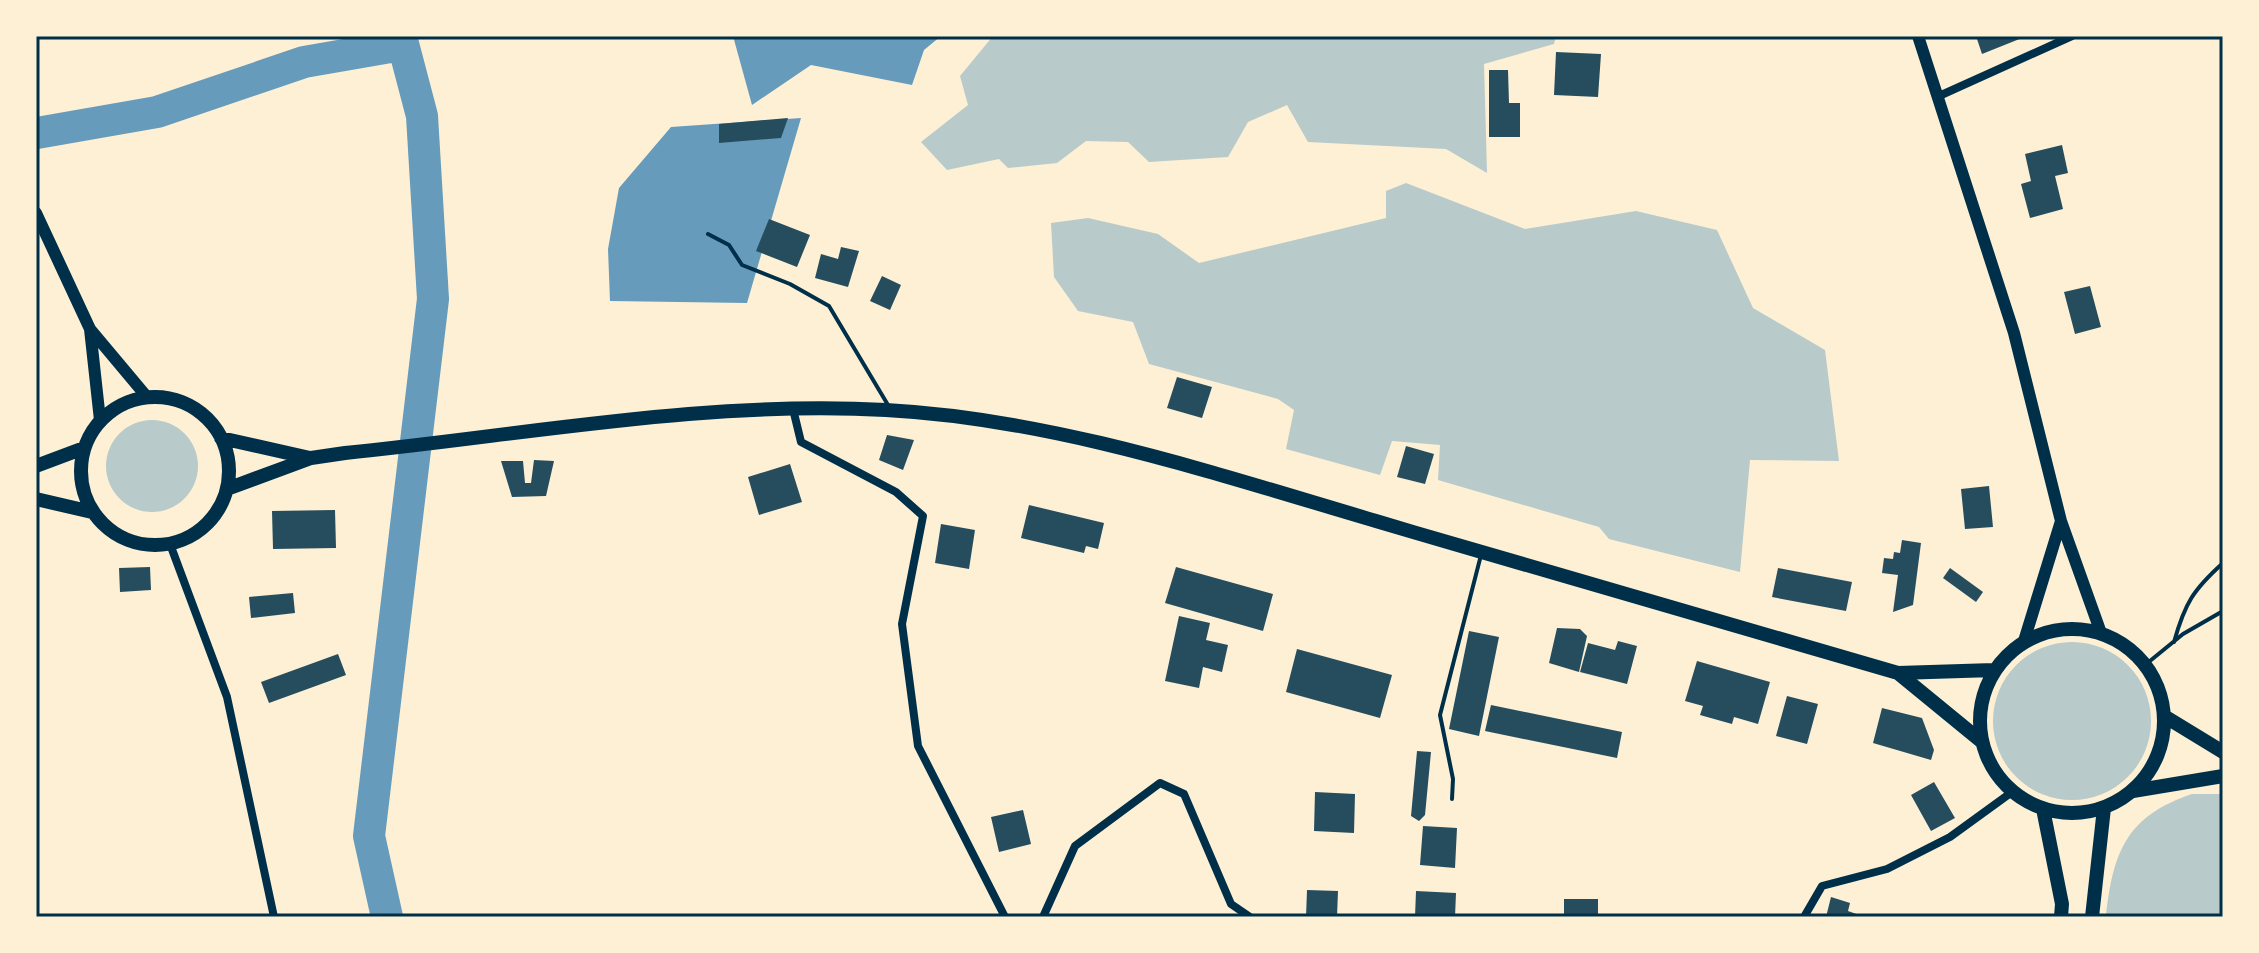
<svg xmlns="http://www.w3.org/2000/svg" width="2259" height="953" font-family="'PT Sans Narrow',sans-serif">
	<rect width="100%" height="100%" fill="#fdf0d5"/>
	<!-- green -->
	<path fill="#b9caca" d="M993,36H1556L1554,44L1484,64L1487,173L1446,149L1308,142L1287,105L1248,122L1228,157L1149,162L1128,142L1086,141L1057,163L1008,168L999,159L947,170L921,142L968,105L960,76Z
		M1406,183L1525,229L1636,211L1717,230L1753,308L1825,350L1839,461L1750,460L1740,572L1609,539L1599,527L1438,480L1440,445L1392,441L1380,475L1286,449L1294,410L1278,399L1149,364L1133,322L1078,311L1054,277L1051,223L1088,218L1158,234L1199,263L1386,218V191Z
		M106 466a46 46 0 1 1 92 0a46 46 0 1 1-92 0Z
		M1993 721a79 79 0 1 1 158 0a79 79 0 1 1-158 0Z
		M2192,794H2223V917H2106C2113,851 2127,816 2192,794Z"/>
	<!-- water -->
	<path fill="#669bbc" d="M733,36H941L924,50L912,85L811,65L752,105Z
		M801,118L747,303L610,301L608,249L619,188L671,127Z"/>
	<g fill="none" stroke-linecap="round" stroke-linejoin="round">
		<!-- river -->
		<path stroke="#669bbc" stroke-width="32" d="M37,133L157,112L304,62L402,45
			M387,917L369,836L433,299L422,116L401,36"/>
	</g>
	<!-- building -->
	<path fill="#264d5e" d="M1976,36H2027L1982,54Z
		M1556,52L1601,54L1598,97L1554,95Z
		M1489,70H1508L1509,103H1520V137H1489Z
		M788,118L781,138L719,143V124Z
		M2062,145L2068,173L2055,176L2063,209L2030,218L2021,184L2031,181L2025,154Z
		M769,219L810,235L797,267L756,251Z
		M841,247L859,251L848,287L815,278L821,254L838,259Z
		M882,276L901,285L890,310L870,301Z
		M2090,286L2101,327L2075,334L2064,292Z
		M1177,377L1212,387L1202,418L1167,408Z
		M887,435L914,440L903,470L879,460Z
		M1406,446L1434,454L1425,484L1397,477Z
		M534,460L554,461L546,496L512,497L501,461H523L525,483H531Z
		M790,464L802,502L759,515L748,477Z
		M1989,486L1993,527L1965,529L1961,489Z
		M1029,505L1104,523L1098,549L1086,546L1084,553L1021,538Z
		M335,510L336,548L273,549L272,511Z
		M941,524L975,530L969,569L935,563Z
		M1902,540L1921,543L1913,605L1893,612L1898,575L1882,573L1884,558L1893,559L1894,552L1900,553Z
		M150,567L151,590L120,592L119,568Z
		M1176,567L1273,594L1263,631L1165,603Z
		M1778,568L1852,582L1846,611L1772,597Z
		M1950,568L1983,592L1976,602L1943,578Z
		M293,593L295,613L251,618L249,597Z
		M1179,616L1210,623L1206,640L1228,645L1222,672L1203,667L1199,688L1165,681Z
		M1557,628L1580,629L1587,636L1579,672L1549,663Z
		M1469,631L1499,637L1479,736L1449,729Z
		M1618,641L1637,646L1627,684L1580,672L1588,643L1615,650Z
		M1297,649L1392,675L1380,718L1286,692Z
		M338,654L346,675L269,703L261,682Z
		M1697,661L1770,682L1758,724L1734,717L1732,724L1700,715L1703,706L1685,701Z
		M1787,696L1818,704L1807,744L1776,736Z
		M1491,705L1622,732L1617,758L1485,731Z
		M1882,708L1922,718L1934,750L1931,760L1873,743Z
		M1417,751L1431,752L1425,815L1419,821L1411,816Z
		M1934,782L1955,818L1931,831L1911,795Z
		M1315,792L1355,794L1354,833L1314,831Z
		M1023,810L1031,844L999,852L991,817Z
		M1423,826L1457,828L1455,868L1420,865Z
		M1307,890L1338,891L1337,917H1306Z
		M1416,891L1456,893L1455,917H1415Z
		M1831,897L1850,903L1848,911L1865,917H1826Z
		M1564,899H1598V917H1564Z"/>
	<g fill="none" stroke-linecap="round" stroke-linejoin="round">
		<!-- service -->
		<path stroke="#003049" stroke-width="4" d="M708,234L729,245L742,265L790,284L829,306L888,405
			M2174,642C2185,603 2193,590 2223,563
			M2145,665L2183,634L2223,611
			M1452,799L1453,779L1440,715L1481,555"/>
		<!-- minor -->
		<path stroke="#003049" stroke-width="8" d="M1939,96L2072,36
			M793,409L801,442L896,492L923,516L902,624L918,746L1005,917
			M170,544L227,697L274,917
			M1043,917L1075,846L1160,783L1184,794L1231,904L1250,917
			M1804,917L1822,886L1887,869L1950,837L2012,792"/>
		<!-- secondary -->
		<path stroke="#003049" stroke-width="12" d="M1918,36L2014,333L2061,521L2101,633
			M36,213L90,329L147,397
			M90,329L100,420
			M2024,641L2061,521"/>
		<!-- primary -->
		<path stroke="#003049" stroke-width="14" d="M81 471a74 74 0 1 1 148 0a74 74 0 1 1-148 0Z
			M221,438L310,458
			M36,466L84,448
			M227,489L311,458L345,453C524,435 706,400 886,410C1054,419 1216,474 1376,521C1550,573 1725,622 1898,673L1994,670
			M36,499L92,512
			M1980 721a92 92 0 1 1 184 0a92 92 0 1 1-184 0Z
			M1898,673L1981,741
			M2164,716L2223,752
			M2133,791L2223,776
			M2043,809L2062,904L2061,917
			M2092,917L2104,808"/>
	</g>
	<!-- border -->
	<rect width="2259" height="953" fill="none" stroke="#fdf0d5" stroke-width="76"/>
	<rect x="38" y="38" width="2183" height="877" fill="none" stroke="#003049" stroke-width="3"/>
</svg>
